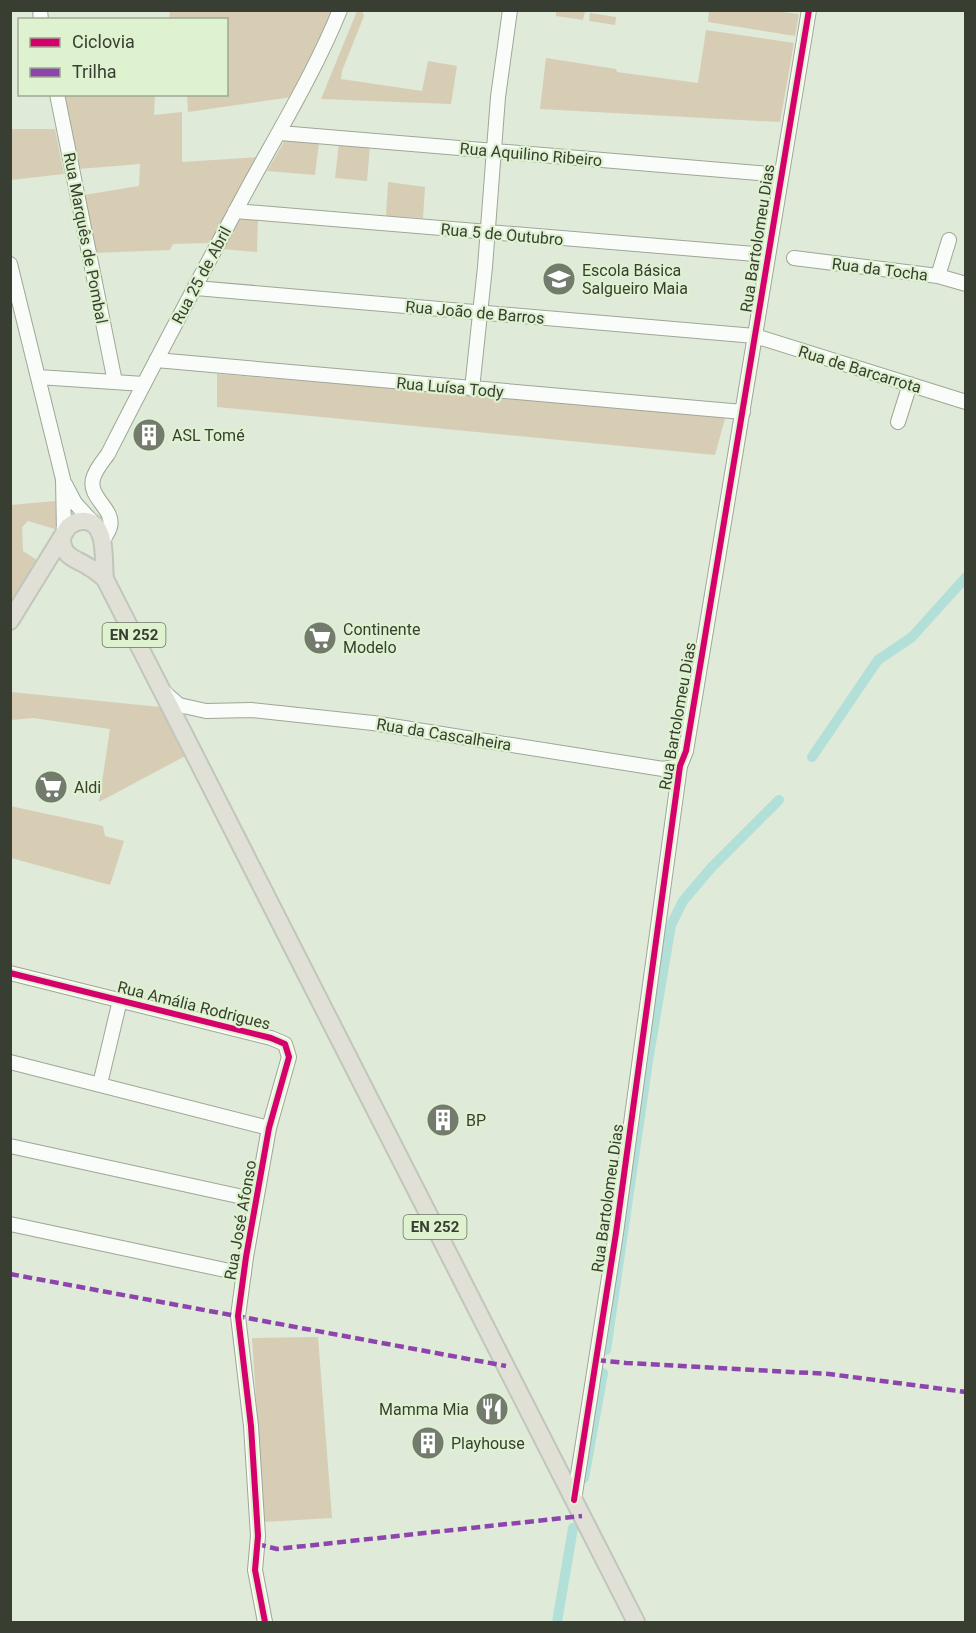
<svg xmlns="http://www.w3.org/2000/svg" width="976" height="1633" font-family="Roboto,sans-serif">
	<rect width="100%" height="100%" fill="#dfead8"/>
	<!-- green -->
	<path fill="#d7cdb5" d="M170,11H332L313,57L292,97L188,112L187,95L226,94V20H169Z
		M357,11H362L364,16L342,71L341,79L422,91L428,61L457,66L451,104L321,99Z
		M556,11L585,12L583,20L556,16Z
		M709,11H774L799,14L795,36L708,22Z
		M590,13L616,17L615,25L589,21Z
		M706,30L794,43L780,122L540,109L546,58L616,69L617,72L698,83Z
		M64,95H155L154,115L182,112V162L259,157L211,243L173,244L170,250L93,253L84,195L139,186L140,164L78,169Z
		M10,129H55L64,174L11,180Z
		M285,140L319,142L315,175L267,171Z
		M339,143L370,146L367,181L335,178Z
		M388,182L425,187L423,218L386,216Z
		M258,217L257,252L222,249L239,220L243,218Z
		M217,374L720,414L726,415L715,455L217,407Z
		M55,501L58,530L28,521L22,527L23,551L37,560L11,605V505Z
		M11,692L160,707L189,754L99,802L110,729L33,718L11,720Z
		M10,806L103,826L105,836L124,841L110,885L11,858Z
		M318,1337L332,1518L264,1522L252,1338Z"/>
	<g fill="none" stroke-linecap="round" stroke-linejoin="round">
		<!-- canal -->
		<path stroke="#b3dfd9" stroke-width="10" d="M812,757L878,660L912,637L966,577
			M606,1350L648,1061L671,925L683,901L711,868L779,800
			M584,1478L603,1373
			M557,1622L573,1528"/>
		<!-- minor casing -->
		<g stroke="#9ea698" stroke-width="16">
			<path id="minor" d="M40,10L41,20
				M57,94L115,382
				M280,133L781,175
				M235,211L768,255
				M794,258L938,276L966,284
				M10,264L63,479L64,533
				M938,276L949,240
				M196,288L755,336L966,402
				M156,360L743,412
				M38,377L144,384
				M472,389L485,267L498,97L510,10
				M898,422L910,384
				M65,484L75,503L96,526
				M103,540C105,536 109,532 110,527C115,509 88,498 93,479C95,470 103,461 108,454C149,373 192,292 235,212C270,145 311,81 340,10
				M164,692L179,705L206,711L251,710L373,723L663,769L680,766
				M10,973L271,1038L285,1044L289,1057L269,1128L246,1257L238,1316L251,1426L258,1536L255,1570L265,1622
				M10,1062L269,1128
				M100,1084L120,1000
				M10,1146L256,1200
				M10,1224L244,1274
				M574,1500L616,1233L680,766L686,751L809,10"/>
		</g>
		<!-- major casing -->
		<g stroke="#c1c6bc" stroke-width="20">
			<path id="major" d="M62,538C62,558 76,558 89,567C95,570 100,575 105,579
				M10,621L68,527C74,522 81,519 90,522C107,529 103,562 105,579L636,1622"/>
		</g>
		<!-- minor -->
		<use href="#minor" stroke="#fafcf9" stroke-width="14"/>
		<!-- major -->
		<use href="#major" stroke="#e0e0d6" stroke-width="16"/>
		<!-- quiet -->
		<path stroke="#8e44ad" stroke-width="4.5" stroke-dasharray="9 4.5" stroke-linecap="butt" d="M10,1274L506,1366
			M597,1360L626,1363L829,1374L966,1392
			M257,1544L277,1549L582,1516"/>
		<!-- cycleway casing -->
		<g stroke="#def2d0" stroke-width="10">
			<path id="cycleway" d="M10,973L271,1038L285,1044L289,1057L269,1128L246,1257L238,1316L251,1426L258,1536L255,1570L265,1622
				M574,1500L616,1233L680,766L686,751L809,10"/>
		</g>
		<!-- cycleway -->
		<use href="#cycleway" stroke="#d6006c" stroke-width="6"/>
	</g>
	<!-- icons -->
	<defs>
		<g id="school-disc" transform="scale(1.725)"><circle r="9.5" fill="#727b6c" stroke="#def2d0"/><path d="M0-5L7-2L0 1L-7-2ZM-4 1L0 2.5L4 1V4Q0 6-4 4Z" fill="#fff"/></g>
		<g id="building-disc" transform="scale(1.725)"><circle r="9.5" fill="#727b6c" stroke="#def2d0"/><path d="M-4-6H4V6H1V3H-1V6H-4ZM-2.5-4.3h1.7v1.8h-1.7ZM.8-4.3h1.7v1.8H.8ZM-2.5-1h1.7V.8h-1.7ZM.8-1h1.7V.8H.8Z" fill="#fff"/></g>
		<g id="supermarket-disc" transform="scale(1.725)"><circle r="9.5" fill="#727b6c" stroke="#def2d0"/><path d="M-6-5.5h2.5l.6 2H6L4.5 2H-2.5L-4.4-4H-6ZM-1.5 3.2a1.3 1.3 0 1 0 .1 0ZM3 3.2a1.3 1.3 0 1 0 .1 0Z" fill="#fff"/></g>
		<g id="restaurant-disc" transform="scale(1.725)"><circle r="9.5" fill="#727b6c" stroke="#def2d0"/><path d="M-5-6h1v4h1v-4h1v4h1v-4h1v5L-1.5 .5V6h-2V.5L-5-1ZM5-6V6H3V1.5H1.5Q1.5-4 5-6Z" fill="#fff"/></g>
	</defs>
	<g fill-rule="evenodd">
		<use href="#school-disc" x="559" y="279"/>
		<use href="#building-disc" x="149" y="435"/>
		<use href="#supermarket-disc" x="320" y="638"/>
		<use href="#supermarket-disc" x="51" y="787"/>
		<use href="#building-disc" x="443" y="1120"/>
		<use href="#restaurant-disc" x="492" y="1409"/>
		<use href="#building-disc" x="428" y="1443"/>
	</g>
	<g text-anchor="middle" stroke-width="4.5" stroke-linejoin="round" paint-order="stroke">
		<!-- shield labels -->
		<g fill="#def2d0" stroke="#6a7561" stroke-width="1.5">
			<rect x="102.5" y="623" width="63" height="24" rx="4.5"/>
			<rect x="403.5" y="1215" width="63" height="24" rx="4.5"/>
		</g>
		<g font-size="15" font-weight="bold" fill="#383f32">
			<text x="134" y="640">EN 252</text>
			<text x="435" y="1232">EN 252</text>
		</g>
		<!-- street labels -->
		<g font-size="16" fill="#383f32" stroke="#def2d0">
			<text transform="translate(531 154) rotate(5)" y="6">Rua Aquilino Ribeiro</text>
			<text transform="translate(502 234) rotate(5)" y="6">Rua 5 de Outubro</text>
			<text transform="translate(86 238) rotate(79)" y="6">Rua Marquês de Pombal</text>
			<text transform="translate(757 238) rotate(-81)" y="6">Rua Bartolomeu Dias</text>
			<text transform="translate(880 269) rotate(7)" y="6">Rua da Tocha</text>
			<text transform="translate(201 275) rotate(-62)" y="6">Rua 25 de Abril</text>
			<text transform="translate(475 312) rotate(5)" y="6">Rua João de Barros</text>
			<text transform="translate(860 369) rotate(17)" y="6">Rua de Barcarrota</text>
			<text transform="translate(450 387) rotate(5)" y="6">Rua Luísa Tody</text>
			<text transform="translate(677 716) rotate(-80)" y="6">Rua Bartolomeu Dias</text>
			<text transform="translate(444 734) rotate(9)" y="6">Rua da Cascalheira</text>
			<text transform="translate(194 1005) rotate(14)" y="6">Rua Amália Rodrigues</text>
			<text transform="translate(607 1198) rotate(-82)" y="6">Rua Bartolomeu Dias</text>
			<text transform="translate(240 1220) rotate(-80)" y="6">Rua José Afonso</text>
		</g>
		<!-- poi labels -->
		<g font-size="16" fill="#383f32" stroke="#def2d0" text-anchor="start">
			<text x="582" y="276">Escola Básica<tspan x="582" dy="18">Salgueiro Maia</tspan></text>
			<text x="172" y="441">ASL Tomé</text>
			<text x="343" y="635">Continente<tspan x="343" dy="18">Modelo</tspan></text>
			<text x="74" y="793">Aldi</text>
			<text x="466" y="1126">BP</text>
			<text x="469" y="1415" text-anchor="end">Mamma Mia</text>
			<text x="451" y="1449">Playhouse</text>
		</g>
	</g>
	<!-- border -->
	<rect width="976" height="1633" fill="none" stroke="#383f32" stroke-width="24"/>
	<!-- legend -->
	<rect x="18" y="18" width="210" height="78" fill="#def2d0" stroke="#9caa91" stroke-width="1.5"/>
	<rect x="30" y="38" width="30" height="9" fill="#d6006c" stroke="#9caa91" stroke-width="1.5"/>
	<text x="72" y="48" font-size="18" fill="#383f32">Ciclovia</text>
	<rect x="30" y="68" width="30" height="9" fill="#8e44ad" stroke="#9caa91" stroke-width="1.5"/>
	<text x="72" y="78" font-size="18" fill="#383f32">Trilha</text>
</svg>
